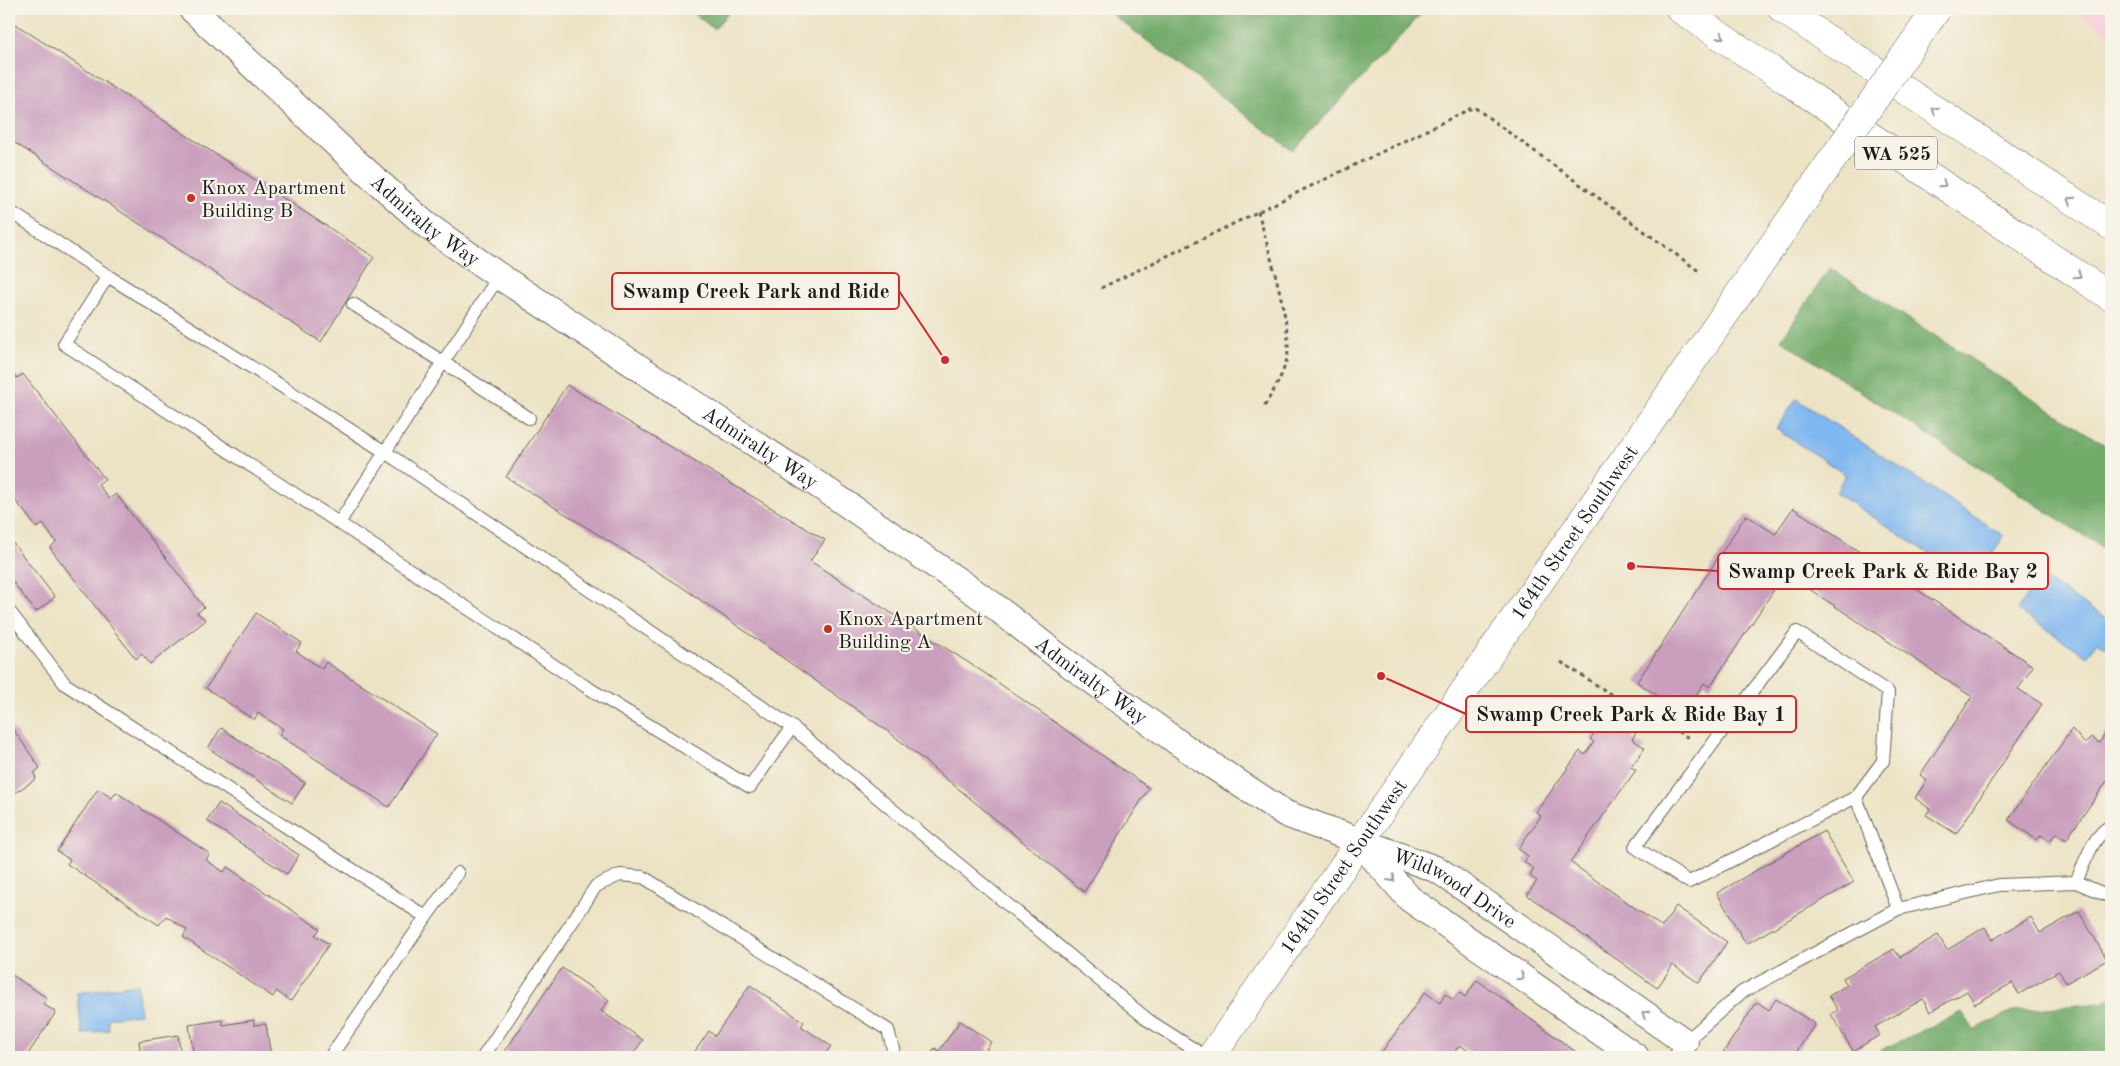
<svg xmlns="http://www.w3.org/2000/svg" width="2120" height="1066" font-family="'Old Standard TT',serif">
	<rect width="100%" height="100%" fill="#f7f3e8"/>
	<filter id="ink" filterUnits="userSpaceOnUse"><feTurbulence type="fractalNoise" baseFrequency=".02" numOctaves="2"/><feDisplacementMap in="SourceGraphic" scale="10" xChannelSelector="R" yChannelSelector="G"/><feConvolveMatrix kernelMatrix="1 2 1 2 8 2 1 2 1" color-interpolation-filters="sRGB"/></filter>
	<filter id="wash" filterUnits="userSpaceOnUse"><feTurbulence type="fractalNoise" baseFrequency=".0096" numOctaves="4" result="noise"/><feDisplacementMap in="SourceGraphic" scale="20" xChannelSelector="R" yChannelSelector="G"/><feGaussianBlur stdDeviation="1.12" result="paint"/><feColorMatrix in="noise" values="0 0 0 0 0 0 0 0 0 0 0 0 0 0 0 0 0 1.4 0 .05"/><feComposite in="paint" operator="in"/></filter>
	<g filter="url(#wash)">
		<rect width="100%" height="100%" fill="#ece3c5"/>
		<!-- built -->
		<path fill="#f6cfd9" d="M2072,9H2111V35Z"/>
		<!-- forest -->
		<path fill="#72ab6a" stroke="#476443" d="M688,9H732L714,29Z
			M1105,9H1426L1293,151Z
			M1830,268L2111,449V553L1781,340Z
			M2111,997V1057H1875L1881,1050L1962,1012L1974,1030L2012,1011L2103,1003Z"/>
		<!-- water -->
		<path fill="#7fb8f0" stroke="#4e6a86" d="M1796,399L2004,536L1973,583L1835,492L1846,475L1776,429Z
			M2040,576L2111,622V651L2097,642L2087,656L2017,610Z
			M137,984L140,1014L108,1018L109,1030L82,1034L77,993Z"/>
		<g id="blocks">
			<!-- building -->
			<path fill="#c99fbd" d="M9,20L374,257L321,342L9,139Z
				M9,367L17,378L23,374L105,479L98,484L109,499L116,494L204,607L197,613L206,620L150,664L142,654L136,659L50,548L56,542L43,524L37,528L9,492Z
				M567,385L825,540L810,561L983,672L1149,788L1084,892L893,735L679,585L506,477Z
				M1793,508L2033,666L2018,689L2042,704L1956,834L1926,815L1930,809L1915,798L1927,780L1920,775L1972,697L1785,573L1710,687L1704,683L1690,704L1679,696L1675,702L1666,696L1663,699L1637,682L1746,515L1775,534Z
				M9,538L55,597L36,612L9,577Z
				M256,613L302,643L296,651L322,669L326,662L437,734L389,807L279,735L283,729L258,713L254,720L206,688Z
				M1613,707L1634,722L1631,727L1637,731L1632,739L1645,748L1631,767L1636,770L1570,862L1662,927L1676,906L1727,942L1699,983L1673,965L1657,988L1527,895L1537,881L1530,876L1534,869L1524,862L1528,856L1518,849L1541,816L1536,812L1580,751L1585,755L1594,742L1590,739Z
				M9,723L40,768L34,773L36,779L9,797Z
				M2111,726V784L2107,781L2066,840L2056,833L2050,841L2041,835L2037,840L2008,820L2072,729L2085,744L2091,737L2099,743Z
				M221,728L305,783L292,803L208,748Z
				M98,789L112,798L116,792L210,854L206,860L224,872L227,867L320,929L315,935L329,944L291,1001L276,991L273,997L183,937L187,930L166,916L159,925L67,864L70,860L57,851Z
				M219,803L299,855L287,874L207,821Z
				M1824,831L1854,882L1746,944L1717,893Z
				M2079,911L2107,960L2066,983L2059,971L2019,994L2012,983L1975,1004L1967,991L1930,1012L1923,999L1875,1027L1880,1035L1853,1051L1831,1014L1838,1010L1829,996L1847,985L1843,978L1894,949L1900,957L1938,935L1947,950L1985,927L1992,940L2031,917L2040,933Z
				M562,968L609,1000L601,1011L643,1040L631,1057H514L505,1051Z
				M9,973L47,998L43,1004L56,1012L26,1057H9Z
				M1477,980L1583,1057H1477L1460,1045L1451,1057H1378L1425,992L1440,1003L1445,994L1453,1000L1459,992L1465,997Z
				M750,985L804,1022L801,1026L831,1046L823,1057H691L709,1031L715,1036Z
				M1776,999L1815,1024L1793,1057H1720L1757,1002L1769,1010Z
				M222,1020L223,1025L254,1020V1025L266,1024L271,1057H194L189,1025Z
				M960,1021L991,1042L986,1049L997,1057H929L935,1048L939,1051Z
				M178,1035L181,1057H141L139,1041Z"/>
		</g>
	</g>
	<g filter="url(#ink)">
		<use href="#blocks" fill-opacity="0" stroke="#656257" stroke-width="1"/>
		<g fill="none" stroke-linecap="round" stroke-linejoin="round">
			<!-- service casing -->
			<g stroke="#656257" stroke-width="14">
				<path id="service" d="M9,221L14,214L108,276
					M499,276L385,452L792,727L1148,1020L1206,1057
					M353,304L529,418
					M339,523L64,344L108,276L385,452L339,523L585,686L750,787L792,727
					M9,611L65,684L426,917L330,1057
					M1856,797L1689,882L1635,847L1797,632L1888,692L1883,761L1856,797L1898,909
					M2076,882C2084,865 2093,834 2111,826
					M426,917L458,873
					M483,1057L596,886L620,875L643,877L888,1030L893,1049L892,1057
					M1674,1057L1685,1042L1742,992L1898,909L1999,885L2076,882L2111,897"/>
			</g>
			<!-- minor casing -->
			<g stroke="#656257" stroke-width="28">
				<g id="minor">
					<path id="s1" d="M192,9L348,155L425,224L499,276L832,494L993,605L1058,656L1190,751L1286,814L1438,870L1685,1042"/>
					<path d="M1362,845L1410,899L1636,1057"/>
				</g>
			</g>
			<!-- secondary casing -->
			<g stroke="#656257" stroke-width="29">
				<g id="secondary">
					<path id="s2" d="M1211,1057L1768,252"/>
				</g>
			</g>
			<!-- motorway casing -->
			<g stroke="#656257" stroke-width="29">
				<path id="motorway" d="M1680,9L2111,297
					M1782,9L2111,226"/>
			</g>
			<!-- path -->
			<path stroke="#656257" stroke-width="3" stroke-dasharray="4 4" stroke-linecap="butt" d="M1258,211C1266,243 1294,329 1287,358C1283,376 1273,391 1264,407
				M1101,288L1474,107L1700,272
				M1561,662L1612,695L1689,738"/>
			<!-- service -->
			<use href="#service" stroke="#fff" stroke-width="12"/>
			<!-- minor -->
			<use href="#minor" stroke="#fff" stroke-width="26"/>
			<!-- secondary -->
			<use href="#secondary" stroke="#fff" stroke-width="28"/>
			<!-- motorway -->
			<use href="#motorway" stroke="#fff" stroke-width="28"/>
			<!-- secondary-bridge casing -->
			<g stroke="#656257" stroke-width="29" stroke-linecap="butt">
				<path id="secondary-bridge" d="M1768,252L1937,9"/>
			</g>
			<!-- secondary-bridge -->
			<use href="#secondary-bridge" stroke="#fff" stroke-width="28"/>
		</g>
		<!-- one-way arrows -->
		<defs><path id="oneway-chevron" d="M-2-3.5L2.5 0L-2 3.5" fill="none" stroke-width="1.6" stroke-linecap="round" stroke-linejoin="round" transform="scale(1.25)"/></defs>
		<g stroke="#999">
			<use href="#oneway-chevron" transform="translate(1721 36) rotate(34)"/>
			<use href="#oneway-chevron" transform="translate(1935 110) rotate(-147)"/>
			<use href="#oneway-chevron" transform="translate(1943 184) rotate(34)"/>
			<use href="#oneway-chevron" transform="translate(2071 200) rotate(-147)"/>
			<use href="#oneway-chevron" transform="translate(2078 275) rotate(34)"/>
			<use href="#oneway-chevron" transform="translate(1392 879) rotate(48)"/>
			<use href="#oneway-chevron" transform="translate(1521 977) rotate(35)"/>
			<use href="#oneway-chevron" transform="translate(1645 1014) rotate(-145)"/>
		</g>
	</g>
	<!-- markers -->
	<g fill="#c8321e" stroke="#f7f3e8" stroke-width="2">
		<circle cx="191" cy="198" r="5"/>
		<circle cx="828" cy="629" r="5"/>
	</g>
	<g text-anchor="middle" stroke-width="4.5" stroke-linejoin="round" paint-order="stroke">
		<!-- shield labels -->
		<rect fill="#f7f3e8" stroke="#5e5c59" stroke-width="1" x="1855" y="136.5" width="82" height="33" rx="4"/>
		<g font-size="19" font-weight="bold" fill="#1c1c1c">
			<text x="1896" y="160">WA 525</text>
		</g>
		<!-- poi labels -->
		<g font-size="20" fill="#1c1c1c" stroke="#f7f3e8" text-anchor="start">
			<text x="201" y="194">Knox Apartment<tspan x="201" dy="23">Building B</tspan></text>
			<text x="838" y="625">Knox Apartment<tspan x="838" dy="23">Building A</tspan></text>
		</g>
		<!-- street labels -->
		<g font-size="20" fill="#1c1c1c" stroke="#f7f3e8">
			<text dy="7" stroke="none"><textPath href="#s1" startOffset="315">Admiralty Way</textPath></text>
			<text dy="7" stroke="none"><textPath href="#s1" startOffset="720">Admiralty Way</textPath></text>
			<text dy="7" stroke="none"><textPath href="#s2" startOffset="638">164th Street Southwest</textPath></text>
			<text dy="7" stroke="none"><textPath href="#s1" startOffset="1125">Admiralty Way</textPath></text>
			<text dy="7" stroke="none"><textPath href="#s2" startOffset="232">164th Street Southwest</textPath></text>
			<text dy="7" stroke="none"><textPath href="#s1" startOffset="1546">Wildwood Drive</textPath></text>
		</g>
	</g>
	<!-- callouts -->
	<path fill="none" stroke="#d62828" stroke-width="2" d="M945 360L899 291M1631 566L1718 571M1381 676L1466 714"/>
	<g fill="#d62828" stroke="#f7f3e8" stroke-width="2">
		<circle cx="945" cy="360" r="5"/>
		<circle cx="1631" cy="566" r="5"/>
		<circle cx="1381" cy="676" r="5"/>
	</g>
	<g fill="#f7f3e8" stroke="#d62828" stroke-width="2">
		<rect x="612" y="273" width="287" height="36" rx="5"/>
		<rect x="1718" y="553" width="330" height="36" rx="5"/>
		<rect x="1466" y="696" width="330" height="36" rx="5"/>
	</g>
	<g font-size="21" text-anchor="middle" font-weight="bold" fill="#1c1c1c">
		<text x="756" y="298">Swamp Creek Park and Ride</text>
		<text x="1883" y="578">Swamp Creek Park &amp; Ride Bay 2</text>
		<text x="1631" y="721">Swamp Creek Park &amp; Ride Bay 1</text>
	</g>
	<!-- margin -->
	<rect width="2120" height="1066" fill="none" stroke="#f7f3e8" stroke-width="30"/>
</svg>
